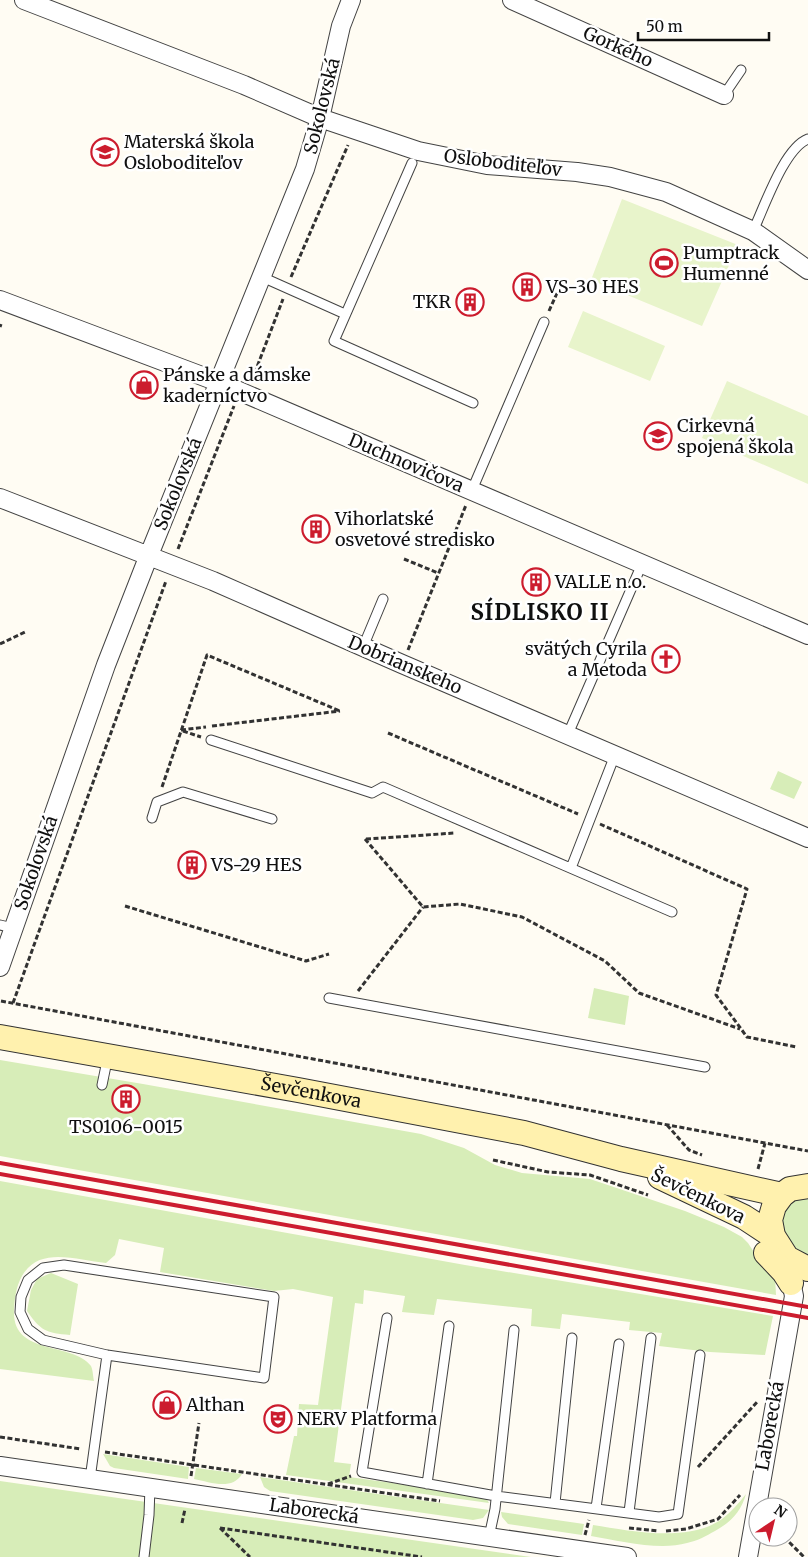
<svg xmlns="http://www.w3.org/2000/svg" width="808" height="1557" font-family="Merriweather,serif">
	<rect width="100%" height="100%" fill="#fffcf3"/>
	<!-- green -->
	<path fill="#d7edb8" d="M778,771L802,782L794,799L770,789Z
		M594,988L629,996L625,1025L588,1018Z
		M0,1060L143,1084L421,1134L464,1148L495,1165L522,1173L590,1179L685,1211L724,1227L742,1237L748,1243L763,1266L775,1277L776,1295L0,1156Z
		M0,1181L465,1265L773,1316L765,1355L710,1352L659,1346L662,1333L629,1330L630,1322L562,1314L560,1329L531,1326L532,1309L437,1299L434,1315L402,1312L405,1296L364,1290L363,1304L355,1303L334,1462L351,1464L349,1477L479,1495L486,1498L489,1503L286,1475L294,1436H297L299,1404L318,1405L333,1297L293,1289L274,1291L160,1272L164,1248L119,1239L115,1255L106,1263C78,1261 40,1245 22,1276C16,1287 15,1297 14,1309C11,1357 72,1341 91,1366C93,1370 93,1377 94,1381L0,1369Z
		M808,1196V1257C801,1253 789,1248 786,1240C774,1218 785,1201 808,1196Z
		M51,1273L78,1284L70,1335C46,1333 41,1331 27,1311L31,1290L37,1279Z
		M103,1454L189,1467L188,1479L114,1468L110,1466Z
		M196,1468L242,1474C232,1491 210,1482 194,1479Z
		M260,1477L489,1510L483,1518L473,1520L270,1491L264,1487Z
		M0,1481L531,1557H0Z
		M746,1494C741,1512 731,1522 715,1531C706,1536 697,1541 687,1543C660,1551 619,1541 591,1536L593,1525C631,1531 688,1543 722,1519C731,1512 739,1503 746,1494Z
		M501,1512L584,1524L582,1535L508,1524L502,1517Z"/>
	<!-- pitch -->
	<path fill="#e8f4cb" d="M622,199L738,245L702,326L591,280Z
		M583,311L665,346L650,381L568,347Z
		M727,381L808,416V484L702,438Z"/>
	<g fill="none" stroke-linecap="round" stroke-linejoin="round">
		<!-- lane casing -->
		<g stroke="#434343" stroke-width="11">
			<path id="lane" d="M724,95L741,70
				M412,163L334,341L473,403
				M753,231C764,208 784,148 808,139
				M262,277L345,314
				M472,490L544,322
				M363,647L383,599
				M568,734L642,564
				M211,740L372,793L383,787L672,912
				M152,818L157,802L183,792L272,819
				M571,868L615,755
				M0,925L13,928
				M329,998L705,1067
				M102,1085L108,1056
				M64,1265L274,1297L264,1378L107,1355L43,1340L28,1329L20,1312L21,1297L28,1280L43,1268Z
				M387,1318L362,1472L496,1496L659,1517L678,1514L700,1355
				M90,1479L107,1355
				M427,1484L449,1326
				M555,1503L572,1338
				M596,1508L619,1344
				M629,1512L651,1338
				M489,1537L495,1509L514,1330
				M144,1557L149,1515L150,1487"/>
		</g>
		<!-- street casing -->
		<g stroke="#434343" stroke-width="20">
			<path id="street" d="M24,0L244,85L320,118L418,151L487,165L577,172L610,177L666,192L753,231L808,270
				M512,0L724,95
				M0,300L218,382L808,635
				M0,498L213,581L402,664L808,838
				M0,967L106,665L149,555L305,169L320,118L341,26L351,0
				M0,1466L627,1557
				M748,1557L794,1296L789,1272"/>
		</g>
		<!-- secondary casing -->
		<g stroke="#323232" stroke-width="26">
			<g id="secondary">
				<path id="s1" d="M0,1037L298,1090L524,1133L621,1159L782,1195"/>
				<path d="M660,1177L744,1217L773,1236"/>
				<path d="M808,1186L790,1189L782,1195L774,1206L770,1220L773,1236L787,1258L808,1269"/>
				<path d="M766,1253L784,1272L791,1283"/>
			</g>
		</g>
		<!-- path -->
		<path stroke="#323232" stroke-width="3" stroke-dasharray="5 2.5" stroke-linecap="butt" d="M291,277L348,145
			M549,311L557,293
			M0,327L1,324
			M252,380L283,299
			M178,549L234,406
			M404,559L438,573
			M0,644L25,632
			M408,650L466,505
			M212,726L340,711
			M181,730L206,727
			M183,731L201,737
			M388,733L578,814
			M162,787L207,655L340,711
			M600,824L747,889L716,995L747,1037L796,1047
			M365,839L423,907L460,904L522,917L605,961L639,993L740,1029
			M366,839L455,833
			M125,906L306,961L329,954
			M358,991L423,907
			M1,1001L808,1151
			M13,1003L166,581
			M667,1125L689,1150L702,1155
			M493,1160L548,1172L590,1175L648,1195
			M758,1169L765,1143
			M0,1437L81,1449
			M105,1452L440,1501
			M698,1467L758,1401
			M191,1476L199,1423
			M328,1484L351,1476
			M182,1523L185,1509
			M220,1528L422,1557
			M220,1528L250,1557
			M629,1528L658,1531
			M666,1531L686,1529L718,1519L740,1495
			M585,1535L589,1520
			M784,1537L804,1557"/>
		<!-- lane -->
		<use href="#lane" stroke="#fff" stroke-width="9"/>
		<!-- street -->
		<use href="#street" stroke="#fff" stroke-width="18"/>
		<!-- secondary -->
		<use href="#secondary" stroke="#fff1ae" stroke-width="24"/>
		<!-- rail -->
		<path stroke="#cc1c2e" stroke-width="4" d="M0,1163L808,1307
			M0,1174L808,1318"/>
	</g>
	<!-- icons -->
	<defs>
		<g id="school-ring" transform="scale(1.4375)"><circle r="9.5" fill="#fff" stroke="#cc1c2e" stroke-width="1.5"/><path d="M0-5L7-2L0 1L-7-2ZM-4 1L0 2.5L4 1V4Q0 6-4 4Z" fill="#cc1c2e"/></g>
		<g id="stadium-ring" transform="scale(1.4375)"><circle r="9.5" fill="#fff" stroke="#cc1c2e" stroke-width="1.5"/><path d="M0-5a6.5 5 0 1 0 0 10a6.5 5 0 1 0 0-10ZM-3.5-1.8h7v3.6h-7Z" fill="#cc1c2e"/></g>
		<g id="building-ring" transform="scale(1.4375)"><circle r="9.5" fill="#fff" stroke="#cc1c2e" stroke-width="1.5"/><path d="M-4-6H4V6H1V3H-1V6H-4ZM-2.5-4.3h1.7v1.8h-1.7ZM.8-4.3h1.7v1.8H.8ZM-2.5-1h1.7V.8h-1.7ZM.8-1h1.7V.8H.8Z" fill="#cc1c2e"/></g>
		<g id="shop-ring" transform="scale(1.4375)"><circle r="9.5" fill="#fff" stroke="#cc1c2e" stroke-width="1.5"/><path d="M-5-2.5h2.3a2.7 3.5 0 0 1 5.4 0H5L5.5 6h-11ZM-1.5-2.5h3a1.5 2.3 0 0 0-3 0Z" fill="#cc1c2e"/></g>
		<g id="church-ring" transform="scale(1.4375)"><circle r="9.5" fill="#fff" stroke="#cc1c2e" stroke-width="1.5"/><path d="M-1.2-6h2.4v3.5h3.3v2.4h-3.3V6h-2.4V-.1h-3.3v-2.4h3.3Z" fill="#cc1c2e"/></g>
		<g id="theatre-ring" transform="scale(1.4375)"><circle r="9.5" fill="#fff" stroke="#cc1c2e" stroke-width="1.5"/><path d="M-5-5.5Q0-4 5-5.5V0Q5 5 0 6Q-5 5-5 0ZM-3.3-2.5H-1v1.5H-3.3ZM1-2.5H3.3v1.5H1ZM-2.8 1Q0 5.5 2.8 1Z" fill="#cc1c2e"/></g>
	</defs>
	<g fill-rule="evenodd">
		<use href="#school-ring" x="105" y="152"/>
		<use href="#stadium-ring" x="664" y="263"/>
		<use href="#building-ring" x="527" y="287"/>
		<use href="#building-ring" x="470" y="302"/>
		<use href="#shop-ring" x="144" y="385"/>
		<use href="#school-ring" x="658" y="436"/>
		<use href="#building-ring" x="316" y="529"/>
		<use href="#building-ring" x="536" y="582"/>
		<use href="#church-ring" x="666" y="659"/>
		<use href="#building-ring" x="192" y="865"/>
		<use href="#building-ring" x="126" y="1099"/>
		<use href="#shop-ring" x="167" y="1405"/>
		<use href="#theatre-ring" x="278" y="1419"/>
	</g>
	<g text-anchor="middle" stroke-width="5" stroke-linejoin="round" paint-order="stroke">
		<!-- street labels -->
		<g font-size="18" fill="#101010" stroke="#fff">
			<text transform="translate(618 47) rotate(24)" y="6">Gorkého</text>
			<text transform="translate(322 106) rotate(-76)" y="6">Sokolovská</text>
			<text transform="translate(503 163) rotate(7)" y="6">Osloboditeľov</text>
			<text transform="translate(406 463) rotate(23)" y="6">Duchnovičova</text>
			<text transform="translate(178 484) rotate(-68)" y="6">Sokolovská</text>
			<text transform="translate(405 665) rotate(23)" y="6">Dobrianskeho</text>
			<text transform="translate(36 863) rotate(-71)" y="6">Sokolovská</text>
			<text dy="6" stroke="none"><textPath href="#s1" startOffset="316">Ševčenkova</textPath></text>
			<text transform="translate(698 1196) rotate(26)" y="6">Ševčenkova</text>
			<text transform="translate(770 1426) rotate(-80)" y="6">Laborecká</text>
			<text transform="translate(314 1511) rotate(8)" y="6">Laborecká</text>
		</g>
		<!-- poi labels -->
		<g font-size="18" fill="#101010" stroke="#fff" text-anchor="start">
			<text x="124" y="148">Materská škola<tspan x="124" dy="21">Osloboditeľov</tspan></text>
			<text x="683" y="259">Pumptrack<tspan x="683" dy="21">Humenné</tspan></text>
			<text x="546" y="293">VS-30 HES</text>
			<text x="451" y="308" text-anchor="end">TKR</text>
			<text x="163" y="381">Pánske a dámske<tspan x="163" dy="21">kaderníctvo</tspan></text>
			<text x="677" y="432">Cirkevná<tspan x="677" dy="21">spojená škola</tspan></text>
			<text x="335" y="525">Vihorlatské<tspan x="335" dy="21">osvetové stredisko</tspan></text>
			<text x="555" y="588">VALLE n.o.</text>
			<text x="647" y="655" text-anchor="end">svätých Cyrila<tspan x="647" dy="21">a Metoda</tspan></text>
			<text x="211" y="871">VS-29 HES</text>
			<text x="126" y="1133" text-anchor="middle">TS0106-0015</text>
			<text x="186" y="1411">Althan</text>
			<text x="297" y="1425">NERV Platforma</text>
		</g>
		<!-- district labels -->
		<g font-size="22" font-weight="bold" letter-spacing="1" fill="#101010" stroke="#fff">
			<text x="540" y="620">SÍDLISKO II</text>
		</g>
	</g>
	<!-- north arrow -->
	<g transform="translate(773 1522) rotate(35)"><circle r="24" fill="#ffffff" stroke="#9f9f9f"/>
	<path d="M0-4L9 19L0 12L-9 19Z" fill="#cc1c2e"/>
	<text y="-8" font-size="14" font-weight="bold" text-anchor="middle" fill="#101010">N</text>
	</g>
	<!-- scale -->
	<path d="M638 32v8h131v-8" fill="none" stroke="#101010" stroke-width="2.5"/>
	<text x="646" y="32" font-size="15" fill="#101010" stroke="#ffffff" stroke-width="4" paint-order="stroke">50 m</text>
</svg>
